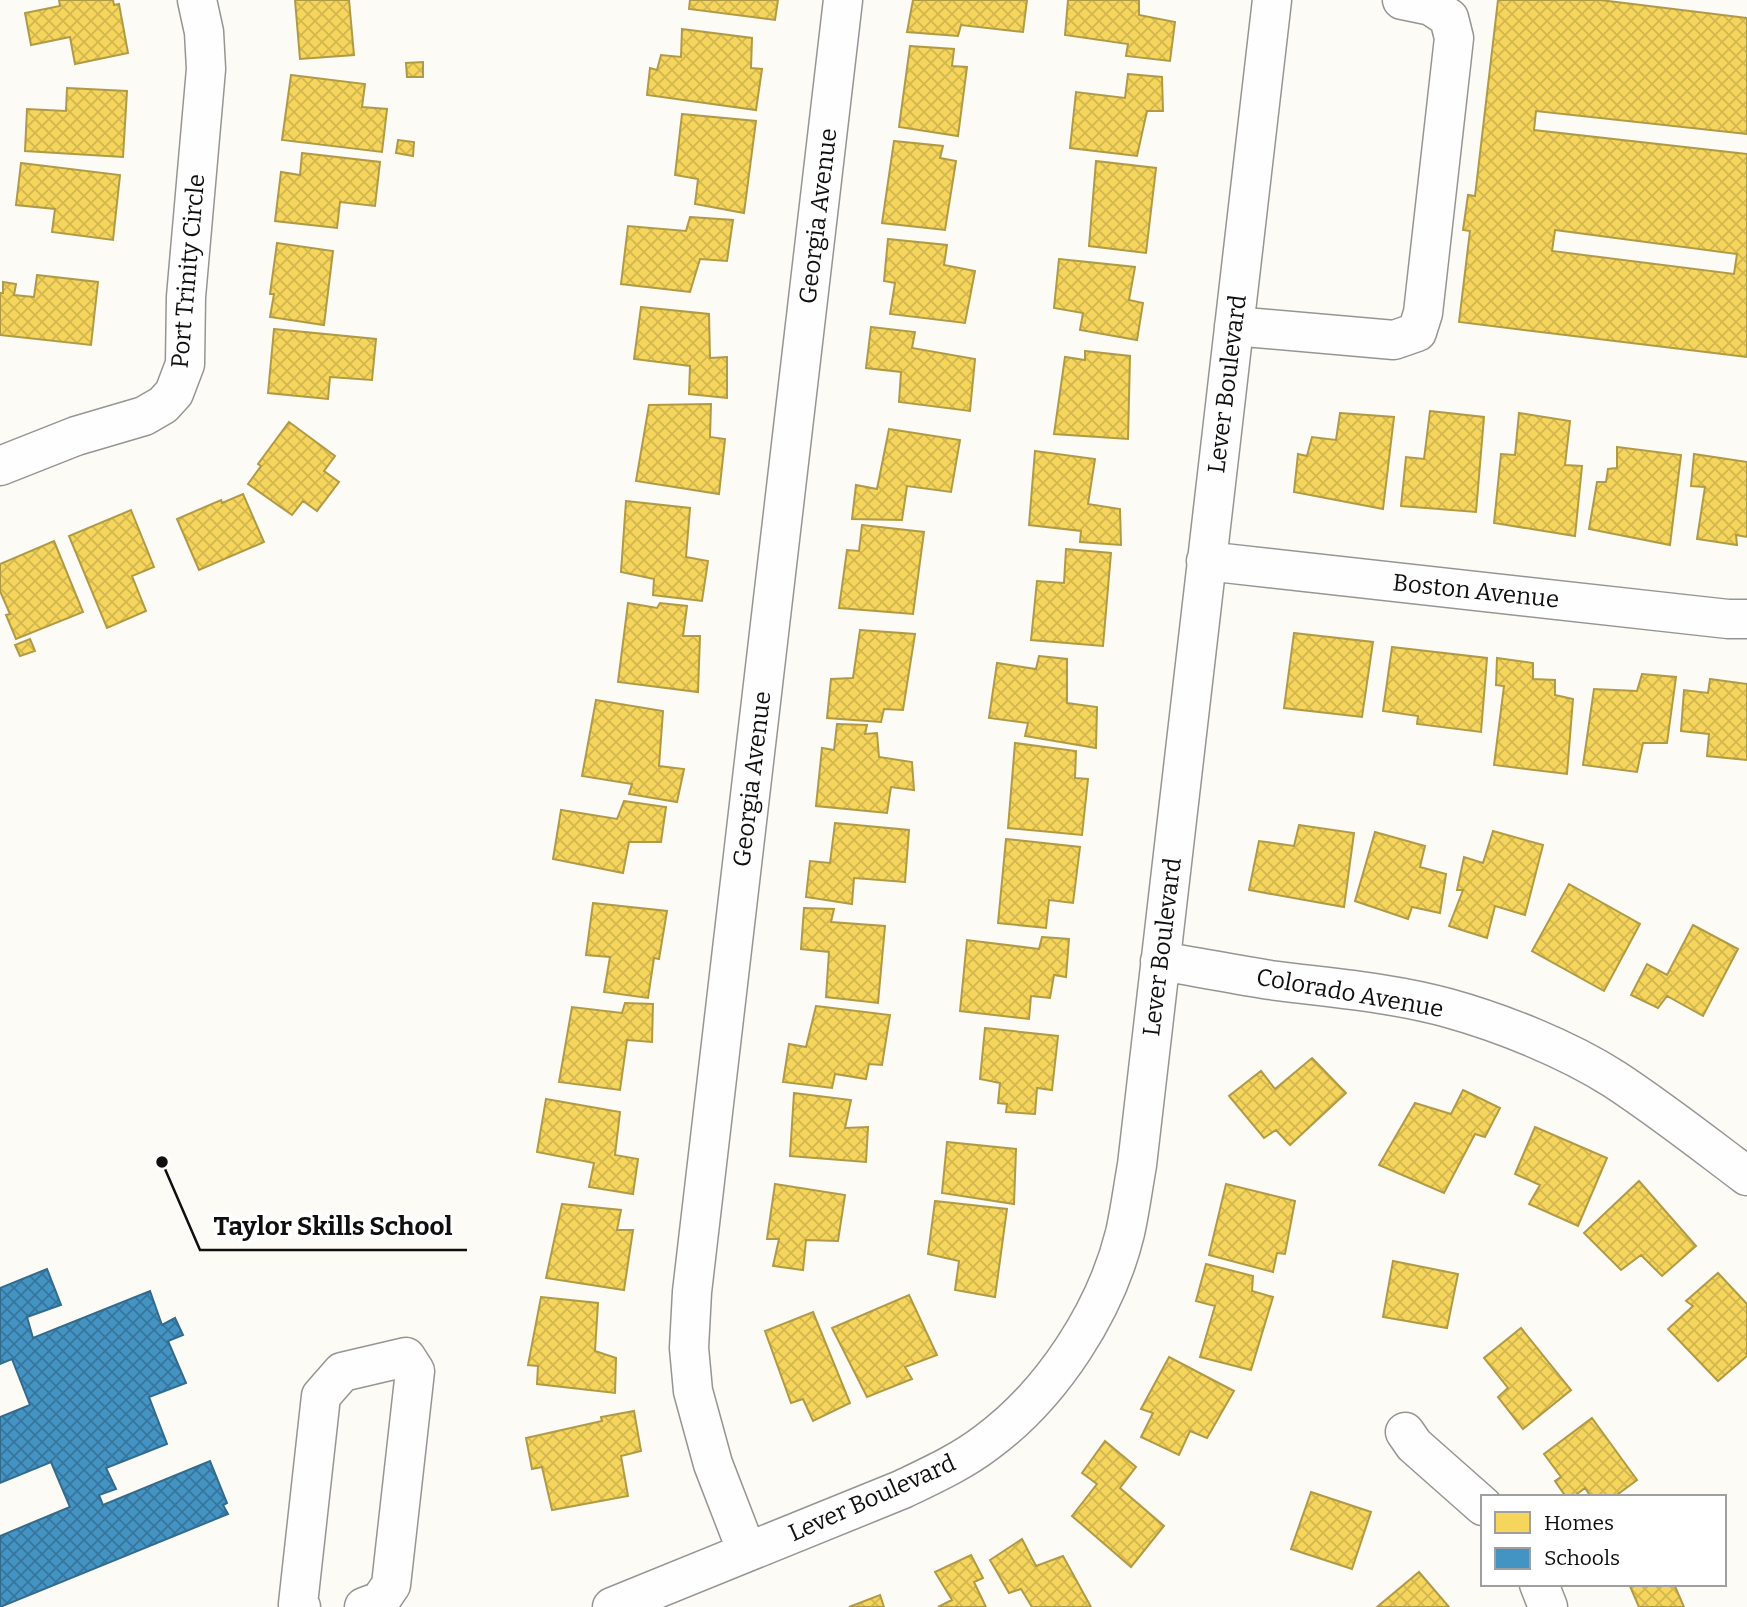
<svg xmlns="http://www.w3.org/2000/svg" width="1747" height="1607" font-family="Bitter,serif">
	<defs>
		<pattern id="homes-cross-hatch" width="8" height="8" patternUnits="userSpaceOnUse" patternTransform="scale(1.75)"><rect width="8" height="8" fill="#f6d55c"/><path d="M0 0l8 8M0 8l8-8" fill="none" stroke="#d2b64f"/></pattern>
		<pattern id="schools-cross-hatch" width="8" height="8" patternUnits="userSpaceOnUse" patternTransform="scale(1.75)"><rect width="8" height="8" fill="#4393c3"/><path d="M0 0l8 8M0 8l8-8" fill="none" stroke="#36769d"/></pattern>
	</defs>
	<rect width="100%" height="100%" fill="#fcfbf5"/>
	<!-- homes -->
	<path fill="url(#homes-cross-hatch)" stroke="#b19a45" stroke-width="2" fill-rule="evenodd" d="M59,0H113L114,5L119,4L128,53L75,64L70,37L31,45L25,13L60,6Z
		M295,0H349L354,55L300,59Z
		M690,0H778L775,20L689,9Z
		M913,0H1027L1023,32L961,25L958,36L907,32Z
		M1068,0H1139V15L1175,22L1170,61L1126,56L1128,44L1065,35Z
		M1498,0H1600L1747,18V134L1536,111L1534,130L1747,154V357L1459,322L1470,231L1463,230L1468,195L1475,196ZM1555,230L1737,254L1734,274L1552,251Z
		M682,29L752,38L751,68L762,69L756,110L647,95L650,68L657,70L661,55L681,57Z
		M910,46L954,49L952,66L967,67L958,136L899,127Z
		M423,62V77H407L406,63Z
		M1128,74L1162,77L1163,111H1147L1137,156L1070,148L1076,92L1125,98Z
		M291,75L365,84L362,107L387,109L382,152L282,140Z
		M67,88L127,91L123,157L25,151L27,109L66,111Z
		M682,114L756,121L744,213L695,204L698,179L675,175Z
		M398,140L414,142L413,156L396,153Z
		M894,141L943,146L940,158L956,161L945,230L882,223Z
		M302,153L380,162L375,206L340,202L337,228L275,221L281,172L300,175Z
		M1096,161L1156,168L1146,253L1089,246Z
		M21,163L120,175L113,240L52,232L55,209L16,205Z
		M690,217L733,220L727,261L700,259L690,292L621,284L628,226L686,231Z
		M888,239L947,245L944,265L975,271L965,323L890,314L895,283L884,281Z
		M277,243L333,251L324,325L270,317L274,294H270Z
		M1059,259L1135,267L1129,300L1143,303L1137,340L1080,330L1083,313L1054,308Z
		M37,275L98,282L91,345L0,335V293H3V282L16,284L14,295L34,297Z
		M641,307L709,314L710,358L727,357V398L689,394L690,366L634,359Z
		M871,327L915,332L912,348L975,359L970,411L899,402L901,372L866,368Z
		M274,329L376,339L372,380L330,377L328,399L268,393Z
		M1085,351L1130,356L1128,439L1054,434L1065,357L1085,360Z
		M711,404L710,437L725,439L719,494L636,481L649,405Z
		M1430,411L1484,417L1476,512L1401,506L1406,457L1424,459Z
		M1340,413L1394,417L1383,509L1294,492L1298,454L1307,456L1312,437L1336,440Z
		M1519,413L1570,421L1565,465L1582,466L1575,536L1494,523L1501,454L1515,455Z
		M289,422L335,456L324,471L339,482L317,511L303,501L292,515L248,484L261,466L258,464Z
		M889,429L960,440L951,492L907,486L902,520L852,519L856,485L877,489Z
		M1617,447L1681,455L1670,545L1589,529L1597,482H1606L1608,469L1617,468Z
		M1035,451L1095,459L1088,504L1120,509L1121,545L1080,542L1081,531L1029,525Z
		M1694,454L1747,462V537L1736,535L1737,545L1697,539L1705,487L1691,486Z
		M243,494L264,542L199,570L177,519L221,500L222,503Z
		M626,501L690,508L686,557L708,561L702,601L653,595L654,579L621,572Z
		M131,510L154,567L132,576L146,611L107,628L69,536Z
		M862,525L924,532L913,614L839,608L847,550L859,551Z
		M54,541L83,612L16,639L6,615L10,614L0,591V564Z
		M1066,549L1111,553L1103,646L1031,640L1037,581L1064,583Z
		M628,603L657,608L660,603L687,606L683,636H700L698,692L618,682Z
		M860,630L915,634L903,710L884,709L881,722L827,718L831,679L853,678Z
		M1294,633L1373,642L1362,717L1284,708Z
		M30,639L35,651L20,656L15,645Z
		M1392,647L1487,658L1481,732L1417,724L1418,716L1383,711Z
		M1039,656L1067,659V703L1097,707L1096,748L1025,736L1028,723L989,718L997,663L1036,669Z
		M1497,658L1533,663V679L1555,680V695L1573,699L1567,774L1494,765L1504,686L1496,685Z
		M1642,674L1676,677L1667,743H1643L1637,772L1583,765L1594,689L1637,691Z
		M1710,679L1747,684V760L1707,756L1709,734L1681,731L1684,690L1708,693Z
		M596,700L663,711L659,766L684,769L677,802L629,794L632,784L582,776Z
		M837,724L867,725L865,734L877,733L879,757L912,762L914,790L891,787L887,813L816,806L822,748L834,750Z
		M1015,743L1076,751L1075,778L1088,779L1082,835L1008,828Z
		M624,801L666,807L661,842H629L623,873L553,859L561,810L617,819Z
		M835,823L909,830L905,882L854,878L852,904L806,897L810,861L830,863Z
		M1299,825L1354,833L1344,907L1249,890L1259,841L1294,846Z
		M1493,831L1543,845L1525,915L1495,906L1487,938L1449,926L1463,890H1457L1464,857L1483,863Z
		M1375,832L1425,846L1420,867L1446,874L1440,913L1412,907L1408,919L1355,901Z
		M1006,839L1080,847L1073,903L1049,900L1046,928L998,923Z
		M1569,884L1640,924L1604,991L1532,951Z
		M593,903L667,911L659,959L654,958L648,998L604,992L610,957L586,955Z
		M804,908L834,909L831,922L885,926L878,1003L826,997L829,952L801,949Z
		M1693,925L1738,949L1703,1016L1667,996L1658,1008L1631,995L1647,964L1667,975Z
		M1042,937L1069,939L1066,977L1054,975L1050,998L1031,996L1029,1019L960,1011L967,940L1039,949Z
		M625,1003L653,1004L652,1042L627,1040L620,1090L559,1082L572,1007L622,1013Z
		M816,1006L890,1015L882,1065L869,1064L866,1079L835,1074L832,1088L783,1082L789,1044L806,1047Z
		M985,1028L1058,1036L1052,1090L1037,1088L1035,1114L1006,1112L1007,1104L998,1103L1000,1083L980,1079Z
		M1312,1058L1346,1093L1290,1145L1276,1130L1264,1138L1229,1096L1261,1071L1275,1089Z
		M1463,1090L1500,1108L1485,1137L1475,1134L1444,1193L1379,1165L1415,1103L1451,1114Z
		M794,1093L851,1100L845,1128L868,1127L866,1162L790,1156Z
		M546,1099L620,1112L615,1155L638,1159L633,1194L589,1187L594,1163L537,1152Z
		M1535,1127L1607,1158L1578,1226L1529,1204L1540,1185L1515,1174Z
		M947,1142L1016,1149L1014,1204L942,1193Z
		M1639,1181L1696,1246L1662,1276L1641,1255L1621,1270L1584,1233Z
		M775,1184L845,1195L838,1241L806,1240L803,1270L773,1266L779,1239H767Z
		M1226,1184L1295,1201L1285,1254L1277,1253L1273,1272L1209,1255Z
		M935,1201L1007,1209L995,1297L955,1290L959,1261L928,1254Z
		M562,1204L621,1210L617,1230H633L624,1290L546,1278Z
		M1393,1261L1458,1274L1447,1328L1383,1317Z
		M1206,1264L1253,1276L1252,1291L1273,1297L1251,1370L1200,1357L1215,1306L1196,1301Z
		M1718,1273L1747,1304V1356L1718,1381L1668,1329L1693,1306L1686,1301Z
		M909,1295L937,1355L905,1367L912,1379L867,1397L832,1328Z
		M541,1297L598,1303L595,1351L616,1358L615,1393L537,1384L538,1366L528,1365Z
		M813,1312L850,1403L813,1421L803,1399L791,1403L765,1331Z
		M1521,1328L1571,1390L1523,1429L1498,1397L1508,1388L1484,1358Z
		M1169,1357L1234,1391L1207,1438L1190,1431L1179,1455L1141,1437L1153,1413L1141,1409Z
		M634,1411L641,1451L621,1456L628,1496L552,1510L542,1467L532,1469L526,1438L602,1421L601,1417Z
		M1592,1418L1637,1480L1614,1497H1591L1585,1488L1573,1497H1566L1555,1481L1561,1477L1544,1454Z
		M1105,1441L1136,1467L1120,1488L1164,1526L1131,1567L1072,1516L1097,1484L1082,1473Z
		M1311,1492L1371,1512L1352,1569L1291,1549Z
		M1022,1539L1036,1566L1063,1556L1091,1607H1032L1021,1589L1009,1593L990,1560Z
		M971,1555L983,1578L974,1582L986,1607H938L952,1600L935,1572Z
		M1419,1572L1449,1607H1377Z
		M1629,1584H1674L1684,1607H1639Z
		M880,1595L884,1607H849Z"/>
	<!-- schools -->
	<path fill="url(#schools-cross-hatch)" stroke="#336b8d" stroke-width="2" d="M47,1269L61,1305L27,1317L33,1338L150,1291L162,1325L175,1318L183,1335L168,1341L186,1383L149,1397L167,1444L106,1468L116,1489L99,1495L103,1505L210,1461L227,1503L223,1505L228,1514L0,1607V1536L70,1507L51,1462L0,1483V1417L30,1405L12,1359L0,1364V1288Z"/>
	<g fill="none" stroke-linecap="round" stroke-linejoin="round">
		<!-- minor casing -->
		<g stroke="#969593" stroke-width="41">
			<path id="minor" d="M1234,326L1394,340L1417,332L1423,313L1454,38L1449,18L1431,6L1402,0
				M0,466L76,436L144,416L163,405L174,393L185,364L186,297L206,69L204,32L197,0
				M1206,561L1728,619H1747
				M1160,961C1197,967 1233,974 1270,980C1330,988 1390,992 1448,1008C1502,1023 1567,1049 1614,1079C1660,1109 1703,1143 1747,1176
				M1405,1432L1414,1445L1483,1506
				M747,1552L713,1464L693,1391L689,1348L692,1292L843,0
				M1539,1584L1548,1607
				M301,1607L298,1604L321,1396L342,1372L406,1357L415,1371L391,1585L380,1601L364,1607
				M612,1607L903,1489C932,1475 961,1462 987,1442C1052,1394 1106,1311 1125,1233C1130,1211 1133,1187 1137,1165L1272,0"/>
		</g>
		<!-- minor -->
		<use href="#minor" stroke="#fffefe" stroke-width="38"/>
	</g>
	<g text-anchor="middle" stroke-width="7" stroke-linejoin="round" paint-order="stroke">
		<!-- street labels -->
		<g font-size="24" fill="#0f0f0f" stroke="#fff">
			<text transform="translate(818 216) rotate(-83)" y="8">Georgia Avenue</text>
			<text transform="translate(188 271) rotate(-85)" y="8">Port Trinity Circle</text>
			<text transform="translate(1227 384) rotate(-83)" y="8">Lever Boulevard</text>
			<text transform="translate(1476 591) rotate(6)" y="8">Boston Avenue</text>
			<text transform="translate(752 779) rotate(-83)" y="8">Georgia Avenue</text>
			<text transform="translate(1162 947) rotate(-83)" y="8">Lever Boulevard</text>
			<text transform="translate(1350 993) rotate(10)" y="8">Colorado Avenue</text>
			<text transform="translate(872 1498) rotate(-24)" y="8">Lever Boulevard</text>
		</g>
	</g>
	<!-- callouts -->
	<path fill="none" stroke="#0f0f0f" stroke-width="2.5" d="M162 1162L200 1250H467"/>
	<circle fill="#0f0f0f" stroke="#fff" stroke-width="2.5" cx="162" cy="1162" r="7"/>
	<g font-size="26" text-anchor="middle" font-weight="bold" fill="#0f0f0f" stroke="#fff" stroke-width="7" stroke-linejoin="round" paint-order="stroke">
		<text x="333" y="1235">Taylor Skills School</text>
	</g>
	<!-- legend -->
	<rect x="1481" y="1495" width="245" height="91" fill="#ffffff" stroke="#9f9f9f" stroke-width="2"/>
	<rect x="1495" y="1512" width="35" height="21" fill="#f6d55c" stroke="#9f9f9f" stroke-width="2"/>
	<text x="1544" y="1530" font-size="21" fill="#0f0f0f">Homes</text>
	<rect x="1495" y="1548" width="35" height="21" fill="#4393c3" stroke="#9f9f9f" stroke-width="2"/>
	<text x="1544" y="1565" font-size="21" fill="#0f0f0f">Schools</text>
</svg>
